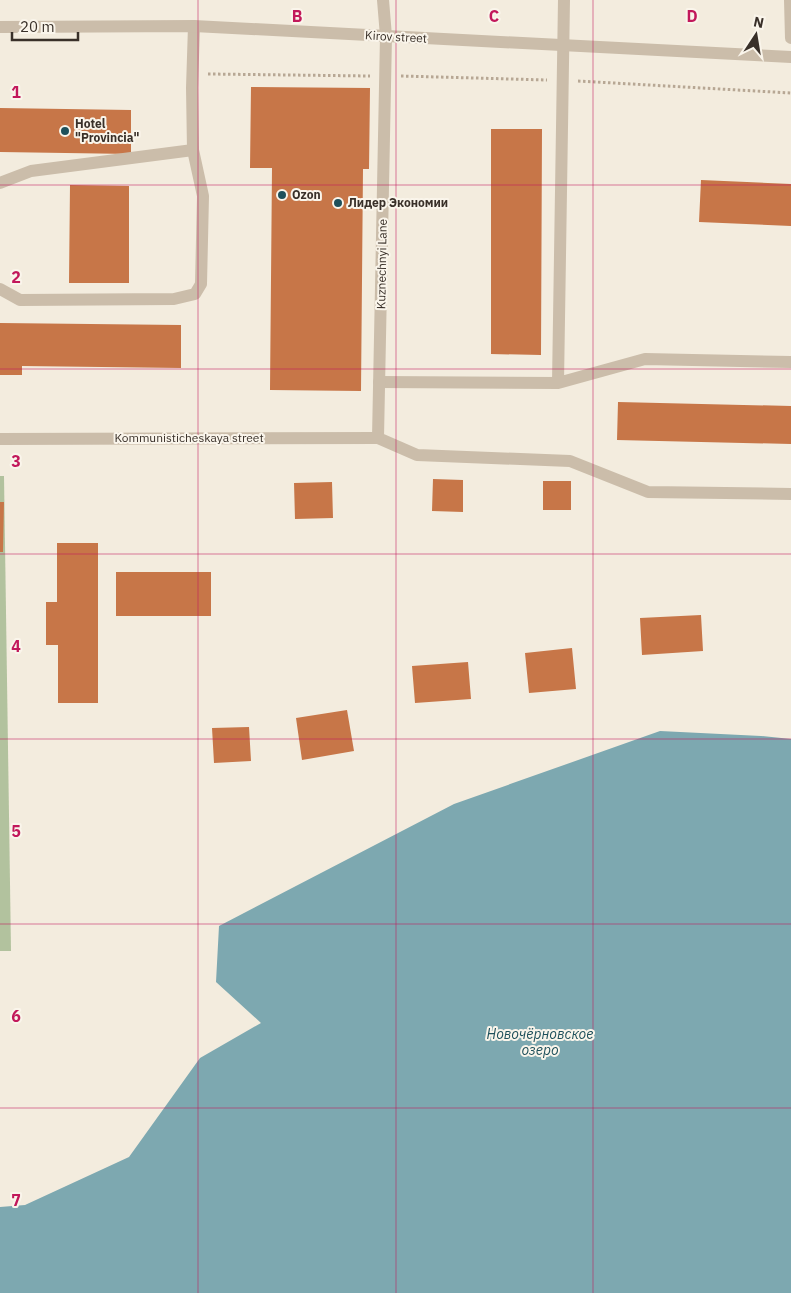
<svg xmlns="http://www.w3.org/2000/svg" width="791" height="1293" font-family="'IBM Plex Sans',sans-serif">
	<rect width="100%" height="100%" fill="#f3ecde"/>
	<!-- green -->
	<path fill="#b2c29e" d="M0,476H4L11,951H0Z"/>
	<!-- water -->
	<path fill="#7da8b0" d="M660,731L761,736L791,739V1293H0V1207L25,1205L129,1157L200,1058L261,1023L216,982L219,926L454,804Z"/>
	<!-- building -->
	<path fill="#c77648" d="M251,87L370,88L369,169H363L361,391L270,390L272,168H250Z
		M0,108L131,110V154L0,152Z
		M491,129H542L541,355L491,354Z
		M701,180L791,184V226L699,222Z
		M70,185L129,186V283H69Z
		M0,323L181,325V368L22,366V375H0Z
		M618,402L791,406V444L617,440Z
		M433,479L463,480V512L432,511Z
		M543,481H571V510H543Z
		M332,482L333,518L295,519L294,483Z
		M0,502H4L3,552H0Z
		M57,543H98V703H58V645H46V602H57Z
		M116,572H211V616H116Z
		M701,615L703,651L642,655L640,618Z
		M572,648L576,689L529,693L525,653Z
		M468,662L471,699L415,703L412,666Z
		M347,710L354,751L302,760L296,718Z
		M249,727L251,761L214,763L212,728Z"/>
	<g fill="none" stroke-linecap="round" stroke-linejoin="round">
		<!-- path -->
		<path stroke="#b7a794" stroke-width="3" stroke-dasharray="2.5 2.5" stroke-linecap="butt" d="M208,74L370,76
			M401,76L547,80
			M578,81L791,93"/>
		<!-- service -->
		<path stroke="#cbbdaa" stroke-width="12" d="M790,0L791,38
			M0,183L31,171L193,150
			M0,289L20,300L174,299L195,294L201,284L203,196L193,150L192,88L194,26
			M379,382L558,383L645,359L791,362
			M558,383L564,0"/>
		<!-- minor -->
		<path stroke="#cbbdaa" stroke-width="12" d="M383,0L386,36L378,438L417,455L570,461L648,492L791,494"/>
		<!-- tertiary -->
		<path stroke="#cbbdaa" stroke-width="12" d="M0,27L194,26L791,57
			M0,439L378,438"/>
	</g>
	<!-- grid -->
	<path fill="none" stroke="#c2185b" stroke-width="1" stroke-opacity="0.55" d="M198,0V1293M396,0V1293M593,0V1293M0,185H791M0,369H791M0,554H791M0,739H791M0,924H791M0,1108H791"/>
	<!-- markers -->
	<g fill="#1e505b" stroke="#faf5eb" stroke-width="2">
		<circle cx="65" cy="131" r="5"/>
		<circle cx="282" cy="195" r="5"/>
		<circle cx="338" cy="203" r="5"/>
	</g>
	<g text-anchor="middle" stroke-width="4" stroke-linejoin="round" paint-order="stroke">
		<!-- street labels -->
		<g font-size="12" fill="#393029" stroke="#faf5eb">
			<text transform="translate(396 37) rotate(3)" y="4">Kirov street</text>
			<text transform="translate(382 264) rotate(-89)" y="4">Kuznechnyi Lane</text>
			<text x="189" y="442">Kommunisticheskaya street</text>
		</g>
		<!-- poi labels -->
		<g font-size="12" font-weight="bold" fill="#393029" stroke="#faf5eb" text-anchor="start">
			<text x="75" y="128">Hotel<tspan x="75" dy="14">"Provincia"</tspan></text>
			<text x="292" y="199">Ozon</text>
			<text x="348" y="207">Лидер Экономии</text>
		</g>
		<!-- water labels -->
		<g font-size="14" font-style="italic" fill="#1e505b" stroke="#faf5eb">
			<text x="540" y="1039">Новочёрновское<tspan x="540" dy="16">озеро</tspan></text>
		</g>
	</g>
	<g font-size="16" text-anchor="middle" font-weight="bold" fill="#c2185b" stroke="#faf5eb" stroke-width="4" stroke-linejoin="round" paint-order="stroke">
		<text x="297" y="22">B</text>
		<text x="494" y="22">C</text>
		<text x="692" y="22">D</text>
		<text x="16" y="98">1</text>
		<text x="16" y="283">2</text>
		<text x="16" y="467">3</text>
		<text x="16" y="652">4</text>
		<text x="16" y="837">5</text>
		<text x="16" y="1022">6</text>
		<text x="16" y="1206">7</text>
	</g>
	<!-- north arrow -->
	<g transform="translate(756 35) rotate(12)" stroke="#faf5eb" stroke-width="4" paint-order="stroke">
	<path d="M0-4L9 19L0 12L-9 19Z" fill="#393029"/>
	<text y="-8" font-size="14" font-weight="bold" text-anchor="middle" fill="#393029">N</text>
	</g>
	<!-- scale -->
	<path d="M12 32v8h66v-8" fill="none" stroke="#393029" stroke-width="2.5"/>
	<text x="20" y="32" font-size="15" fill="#393029" stroke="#faf5eb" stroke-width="4" paint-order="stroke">20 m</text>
</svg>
